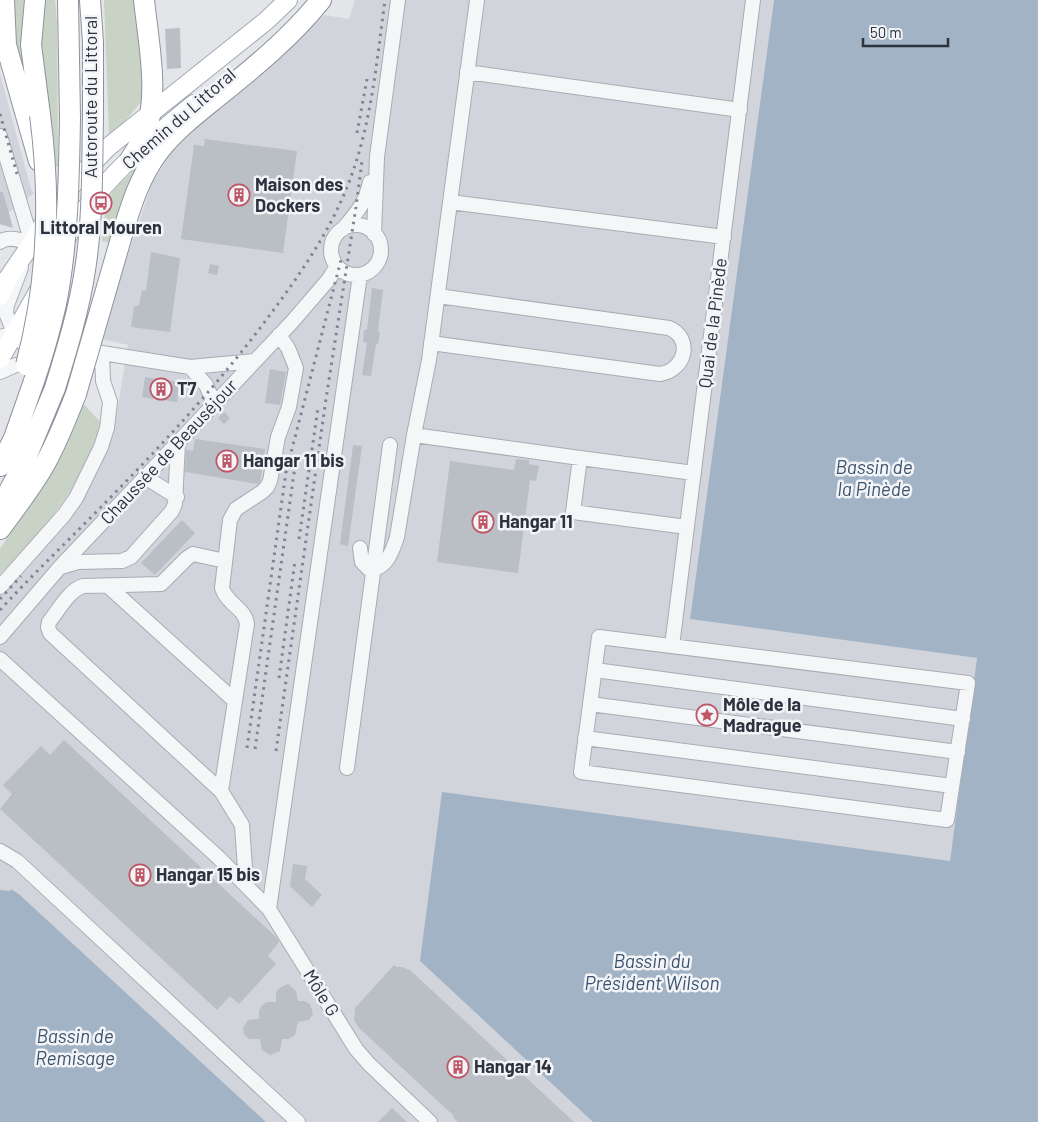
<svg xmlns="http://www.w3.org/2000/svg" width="1038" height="1122" font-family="Barlow,sans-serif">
	<rect width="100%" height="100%" fill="#e3e5e9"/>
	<!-- built -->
	<path fill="#d1d4db" d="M355,0H774L690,618L977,658L950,862L420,961L593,1122H266L20,895L0,890V595L58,531L80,502L99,469L113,437L128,345L102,339L125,263L152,184L181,136L291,47L324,15L349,19Z
		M0,74L31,189L34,193L7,214L8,219L3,226L0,224Z"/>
	<!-- green -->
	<path fill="#c8d2c5" d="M7,0H24L22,27L24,59L34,116L20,82Z
		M44,0H55L57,23L58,167H54L41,52V17Z
		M104,0H138L147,100L141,102L125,121L109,136Z
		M158,141L114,244L102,241L106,202L116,187L131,173L129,169Z
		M83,403L100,422C86,485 43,529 0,574V549L43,483Z"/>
	<!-- water -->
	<path fill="#a2b3c5" d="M774,0H1038V1122H593L420,961L442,792L950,861L977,658L690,619Z
		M11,889L20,895L266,1122H0V890L10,891Z"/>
	<!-- building -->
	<path fill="#babec5" d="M180,28L181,68L167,69L165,29Z
		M205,139L297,151L283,253L181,239L194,145L204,146Z
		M0,192H3L13,228L0,224Z
		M151,252L180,258L170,332L131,327L134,306H139L142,290L146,291Z
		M210,264L219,266L217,275L208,273Z
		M372,288L383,290L378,331L380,332L378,344H376L371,376L362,375L367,343L363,342L364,330H367Z
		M270,369L286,372L280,405L265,403Z
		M145,377L179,382L177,402L142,397Z
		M224,412L230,418L224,424L218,418Z
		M195,439L265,449L260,482L258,484L185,472L186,450L193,451Z
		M353,445L362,446L348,546L340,544Z
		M516,459L529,460V464L539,466L536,481L530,480L518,573L437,562L450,461L514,470Z
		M182,520L195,533L155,575L141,563Z
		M64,740L277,938L279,942L268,956L276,964L239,1004L230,996L217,1010L0,809L12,794L3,785L41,746L50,755Z
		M293,864L307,866L305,879L322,895L312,907L290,886Z
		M394,965L397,967H402L410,970L574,1122H458L453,1117L454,1116L359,1028L354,1020L355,1008Z
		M288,984L296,991L298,1001H304L310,1004L313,1014L309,1020L298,1022L295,1035L289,1039H282L280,1051L270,1055L262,1050L260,1039H249L244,1034L243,1028L248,1020L259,1019V1011L262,1005L267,1002H276V993L279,988Z
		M392,1108L407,1122H378Z"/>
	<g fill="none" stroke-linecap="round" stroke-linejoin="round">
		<!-- minor casing -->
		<g stroke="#a8acb3" stroke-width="16">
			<path id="minor" d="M467,72L740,110
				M0,136L32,243L30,248
				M450,202L724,237
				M331 250a25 25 0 1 1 50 0a25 25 0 1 1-50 0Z
				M343,229C357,212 365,204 370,182
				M374,234L377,157L398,0
				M0,242C9,235 22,241 32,243
				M21,268L7,305L6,313L14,333L24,344L45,361L68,366L102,359
				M0,337L14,333H39L55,336L102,353L190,367L255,361
				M431,343L660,374C686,370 693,338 669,328L438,296
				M190,367L206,385L214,403
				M0,372L16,365L35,362
				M414,435L580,458L573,512L687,527
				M580,458L694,473
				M145,477L177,497
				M360,548L362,562L369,569C386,570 393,550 397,537L414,435L429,360L477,0
				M225,561L193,554L187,558L161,584L83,586C68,591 59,610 49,622L48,627L50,633L221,791L247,624C245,608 226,603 222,588L230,520L236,509L262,492L267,487L270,481L278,437L289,407L296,368L288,348L279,335
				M61,567L78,562L122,561L131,557L172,511L175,504L178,443
				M108,586L235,701
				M0,587L64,515L76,498L101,447L107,428L110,402L103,381L102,353
				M0,637L60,567L292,322L329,279L337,266
				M599,637L968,683L947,820L581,772Z
				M672,646L753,0
				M0,659L219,858L269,909L356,1049L369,1064L430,1122
				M595,670L963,719
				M590,704L958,752
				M585,738L952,786
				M347,768L390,445
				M221,791L242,825L246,884
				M0,851L17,861L298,1122
				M269,909L360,275"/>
		</g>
		<!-- major casing -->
		<g stroke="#a3aab4" stroke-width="20">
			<path id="major" d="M65,241C93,187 147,142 194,104
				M0,296L8,278L32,243L51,211L78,178L107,148L266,21L288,0
				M0,359L39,290"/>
		</g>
		<!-- highway casing -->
		<g stroke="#8c939e" stroke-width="22">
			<path id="highway" d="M4,0L6,45L39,161
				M35,0L31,45L40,115
				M68,0L70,118
				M90,0L93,42V117
				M130,160C135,151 142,142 145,133C160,97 148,39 144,0
				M122,235C131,205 140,176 159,151C176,129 199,112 221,94C257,65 292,36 321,0
				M0,466L14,438L34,381
				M0,508L23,465L55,388
				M0,529C16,507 33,486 46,462C58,440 67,417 76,394"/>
		</g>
		<!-- minor -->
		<use href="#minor" stroke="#f5f6f8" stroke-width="14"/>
		<!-- major -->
		<use href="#major" stroke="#fff" stroke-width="18"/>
		<!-- highway -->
		<use href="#highway" stroke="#fff" stroke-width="20"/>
		<!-- rail -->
		<path stroke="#7e8591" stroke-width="3" stroke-dasharray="2.5 5" stroke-linecap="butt" d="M0,114L17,174
			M357,133L367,79
			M299,539L318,408
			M0,599L21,576
			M0,610C34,573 71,538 106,502C166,441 224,378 275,308C305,267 335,223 352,174C372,118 377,59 385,0
			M279,678L295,561
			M247,748L286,472L341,260
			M255,749L296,459
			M276,751L326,399L356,207L362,161"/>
		<!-- highway-bridge casing -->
		<g stroke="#8c939e" stroke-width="22" stroke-linecap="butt">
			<path id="highway-bridge" d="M26,365C48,283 51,199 40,115
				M34,381C43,355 50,330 56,304C68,243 69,180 70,118
				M55,388C67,349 79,310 85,270C93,219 92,168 93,117
				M76,394L122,235"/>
		</g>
		<!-- highway-bridge -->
		<use href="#highway-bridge" stroke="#fff" stroke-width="20"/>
	</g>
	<!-- icons -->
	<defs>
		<g id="building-ring" transform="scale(1.125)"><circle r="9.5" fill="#f2f4f7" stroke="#bf5666" stroke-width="1.5"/><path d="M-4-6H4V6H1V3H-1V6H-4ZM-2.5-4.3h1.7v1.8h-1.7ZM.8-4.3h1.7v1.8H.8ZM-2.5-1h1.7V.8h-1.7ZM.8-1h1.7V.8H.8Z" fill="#bf5666"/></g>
		<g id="bus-ring" transform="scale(1.125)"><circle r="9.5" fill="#f2f4f7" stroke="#bf5666" stroke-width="1.5"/><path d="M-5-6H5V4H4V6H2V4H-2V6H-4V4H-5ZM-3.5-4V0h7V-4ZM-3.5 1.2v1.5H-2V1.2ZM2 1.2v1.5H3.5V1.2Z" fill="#bf5666"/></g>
		<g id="sight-ring" transform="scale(1.125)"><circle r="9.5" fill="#f2f4f7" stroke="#bf5666" stroke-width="1.5"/><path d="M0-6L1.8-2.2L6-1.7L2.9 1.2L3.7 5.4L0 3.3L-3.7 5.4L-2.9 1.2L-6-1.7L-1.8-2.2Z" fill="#bf5666"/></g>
	</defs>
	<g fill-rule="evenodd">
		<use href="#building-ring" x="239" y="195"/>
		<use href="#bus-ring" x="101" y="203"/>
		<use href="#building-ring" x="161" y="389"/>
		<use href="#building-ring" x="227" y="461"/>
		<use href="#building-ring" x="483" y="522"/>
		<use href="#sight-ring" x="707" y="715"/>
		<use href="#building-ring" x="140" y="875"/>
		<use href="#building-ring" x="458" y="1067"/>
	</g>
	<g text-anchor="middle" stroke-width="5" stroke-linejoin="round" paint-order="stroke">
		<!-- street labels -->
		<g font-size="18" fill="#2c333f" stroke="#f2f4f7">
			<text transform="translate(91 97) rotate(-90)" y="6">Autoroute du Littoral</text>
			<text transform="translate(179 119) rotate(-41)" y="6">Chemin du Littoral</text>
			<text transform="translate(713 323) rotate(-83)" y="6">Quai de la Pinède</text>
			<text transform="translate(169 452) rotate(-47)" y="6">Chaussée de Beauséjour</text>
			<text transform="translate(321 993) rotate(58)" y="6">Môle G</text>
		</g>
		<!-- poi labels -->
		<g font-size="18" font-weight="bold" fill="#2c333f" stroke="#f2f4f7" text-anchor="start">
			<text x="255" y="191">Maison des<tspan x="255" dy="21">Dockers</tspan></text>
			<text x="101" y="234" text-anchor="middle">Littoral Mouren</text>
			<text x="177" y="395">T7</text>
			<text x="243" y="467">Hangar 11 bis</text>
			<text x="499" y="528">Hangar 11</text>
			<text x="723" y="711">Môle de la<tspan x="723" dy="21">Madrague</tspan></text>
			<text x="156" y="881">Hangar 15 bis</text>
			<text x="474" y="1073">Hangar 14</text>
		</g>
		<!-- water labels -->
		<g font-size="19" font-style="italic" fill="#3b526f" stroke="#f2f4f7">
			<text x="874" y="474">Bassin de<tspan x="874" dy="22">la Pinède</tspan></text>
			<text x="652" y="968">Bassin du<tspan x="652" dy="22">Président Wilson</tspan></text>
			<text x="75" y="1043">Bassin de<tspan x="75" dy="22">Remisage</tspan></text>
		</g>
	</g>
	<!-- scale -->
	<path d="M863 38v8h85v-8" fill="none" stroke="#2c333f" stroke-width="2.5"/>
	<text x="870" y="38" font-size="15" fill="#2c333f" stroke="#f2f4f7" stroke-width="4" paint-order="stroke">50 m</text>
</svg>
